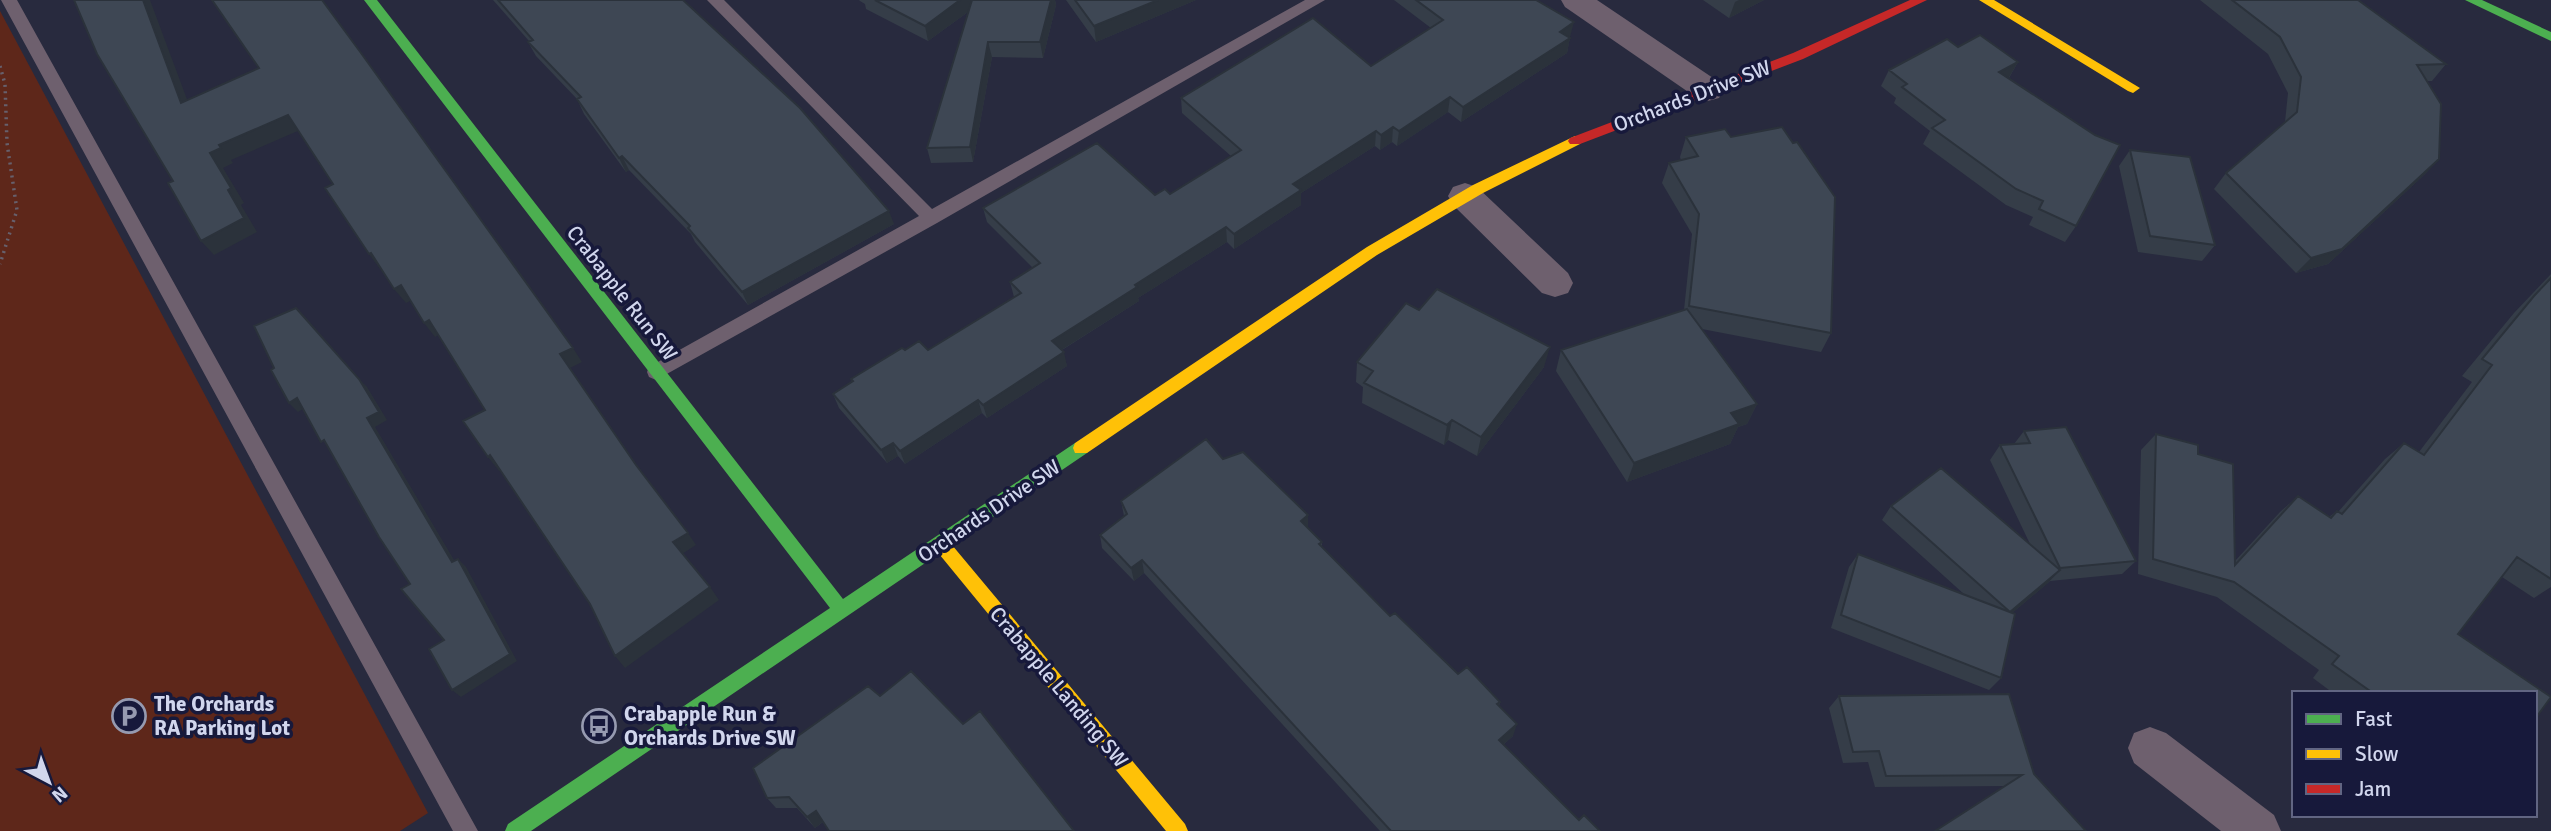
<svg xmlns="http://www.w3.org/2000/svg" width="2551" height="831" font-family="Signika,sans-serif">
	<rect width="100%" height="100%" fill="#282a3e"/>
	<!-- green -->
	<path fill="#5e271a" d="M0,11L428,813L400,831H0Z"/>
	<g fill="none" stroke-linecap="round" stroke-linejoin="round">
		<!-- path -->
		<path stroke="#67606c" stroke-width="3.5" stroke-dasharray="2 4.5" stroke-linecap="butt" d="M0,66L5,84L7,143L17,210L0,264"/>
		<!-- lane -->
		<path fill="#6e606e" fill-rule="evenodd" d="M1,0H17L478,831H453Z
			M707,0H724L932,209L1305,0H1325L937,223L656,380L649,377L647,372L649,367L919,216Z"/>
		<!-- street -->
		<path fill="#6e606e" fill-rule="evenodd" d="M1561,0H1597L1719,82L1724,90L1719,98L1708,101L1697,98L1565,7Z
			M1465,183L1477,187L1568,273L1573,283L1568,293L1555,297L1542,293L1453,205L1448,196L1453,187Z
			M2150,727L2166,733L2274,815L2281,831H2221L2134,763L2128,748L2134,733Z"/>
		<!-- fast -->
		<path fill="#4caf50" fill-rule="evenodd" d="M364,0H377L843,599L1075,443H1087L1089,448L1087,453L531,831H505L508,824L830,608Z
			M2465,0H2482L2551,32V41Z"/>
		<!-- slow -->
		<path fill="#ffc107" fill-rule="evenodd" d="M1979,0H1994L2140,88L2133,93L2128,91Z
			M1575,136L1580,138L1582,141L1580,144L1483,193L1377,255L1087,453H1075L1073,448L1075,443L1367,247L1473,185Z
			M941,537L947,539L1185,824L1188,831H1166L935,549L933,544L935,539Z"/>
		<!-- jam -->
		<path fill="#c62828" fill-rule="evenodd" d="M1910,0H1927L1803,59L1580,144H1570L1568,141L1570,138L1793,53Z"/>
	</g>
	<!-- wall -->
	<path fill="#353d48" d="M493,0H683L894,224L748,305L695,242L691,234L629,170L626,172L584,114L577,99L536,56L528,42L529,41Z
		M859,0H1055L1056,5L1043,58L992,57L973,162L931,163L927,148L968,12L928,41L866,9L865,4L860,1Z
		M1066,0H1196L1096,42Z
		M1394,0H1536L1570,37L1567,53L1461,122L1448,112L1397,146L1392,142L1380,150L1375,146L1301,193V205L1234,249L1227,242L1138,298L1139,301L1062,350L1067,366L987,418L982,413L905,464L898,456L887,463L839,408L833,394L852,381L851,379L905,350H928L1014,297L1010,282L1033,268L987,222L983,208L1170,194L1231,156L1182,113L1181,98L1371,66L1431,28Z
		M1703,0H1764L1729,18Z
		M2200,0H2358L2446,64L2432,81H2427L2439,159L2424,175L2328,264L2296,273L2214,189L2226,173L2285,122L2288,93L2268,54Z
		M2018,62L2009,78L2076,226L2065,242L2029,225L2033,217L2006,205L1923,144L1930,131L1894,103L1896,98L1881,86L1889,70Z
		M1686,137L1831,333L1821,352L1702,329L1757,404L1747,424L1738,427L1730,444L1627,482L1556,371L1561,350L1684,310L1692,234L1662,183L1669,163L1681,160L1680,157Z
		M2130,150L2215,245L2202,261L2138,252L2119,166Z
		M2551,274V587L2534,598L2502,577L2458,634L2535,693H2333L2313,678L2319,670L2217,597L2138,574L2141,450L2156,434L2198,454L2235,561L2280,512L2298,496L2329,517L2337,511L2338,512L2385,459L2404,443L2419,452L2472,382L2462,376L2514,313Z
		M1419,310L1544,367L1477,456L1448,440L1444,445L1362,403L1363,387L1356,382L1357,362Z
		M2024,431L2136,561L2122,574L2050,581L2012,613L2001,678L1989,690L1831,628L1849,567L1858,554L1965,595L1882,520L1891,506L2030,544L1990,460L2000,445L2014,444Z
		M1223,459L1308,515V528L1322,542V547L1390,616L1458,674L1500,702L1499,706L1513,736L1503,745L1579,820L1600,831H1380L1144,573L1134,581L1102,548L1100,535L1124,516L1121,501Z
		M1839,696L2034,774L2005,786L1875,787L1868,762L1843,763L1829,708Z
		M753,768L823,822L815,828L797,808H776L767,798Z"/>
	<!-- shaded-wall -->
	<path fill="#2b323b" d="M143,0H150L194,118L181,103Z
		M960,0H978L979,4L928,41L925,26Z
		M1051,0H1055L1056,5L1043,58L1040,42Z
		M1158,0H1196L1096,42L1094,26Z
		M1739,0H1764L1729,18L1735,2Z
		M1574,22L1570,37L1562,43L1570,38L1567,53L1461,122L1463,107Z
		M988,42L992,57L973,162L970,147Z
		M2018,62L2008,79L1999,72Z
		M1450,97L1448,112L1397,146L1399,131Z
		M288,115L300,130L231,160L233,163L223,168L244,203L241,205L257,232L214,255L201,241L228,190L210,153L219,145Z
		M1393,127L1392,142L1380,150L1381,135Z
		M1376,131L1375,146L1301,193V205L1234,249V234L1293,184Z
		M622,156L629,170L626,172L619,158Z
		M2439,159L2424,175L2328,264L2296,273L2311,258Z
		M889,211L894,224L748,305L742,292Z
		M1226,227L1227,242L1138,298L1139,301L1055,354L1052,341L1135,285Z
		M371,253L382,268L380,269L369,254Z
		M401,285L412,300L406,303L394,289Z
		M429,320L440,334L435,337L424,323Z
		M1550,347L1544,367L1477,456L1481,437Z
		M573,348L582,362L570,368L560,354Z
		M1064,352L1067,366L987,418L983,405Z
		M359,379L367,387L387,420L375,427L460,570L452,562L367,418Z
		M297,398L306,407L298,412L289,403Z
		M978,400L982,413L905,464L900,451Z
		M1757,404L1747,424L1738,427L1730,444L1627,482L1634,463L1731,413Z
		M1452,420L1448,440L1444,445L1447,425Z
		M893,443L898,456L887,463L881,450Z
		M490,455L502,469L499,471L488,457Z
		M1308,515V529L1301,521Z
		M688,533L696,545L682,554L673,542Z
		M458,559L466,567L517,661L461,697L452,690Z
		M1142,560L1144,573L1134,581L1131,568Z
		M2060,570L2048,583L1998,625L2010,612Z
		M710,587L719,600L625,668L615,656Z
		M1517,724L1513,736L1495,752L1499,740Z
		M816,811L824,821L815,828L807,817Z"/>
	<!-- building -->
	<path fill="#3e4754" stroke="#2b323b" stroke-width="2" d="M74,0H143L181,103L259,68L212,0H322L361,53L573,348L560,354L636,465L688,533L673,542L710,587L615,656L590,604L490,455L488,457L463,421L485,410L429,320L424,323L401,285L394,289L371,253L369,254L325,188L333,184L288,115L219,145L221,148L210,153L231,188L228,190L244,218L201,241L168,183L173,181L97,54Z
		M498,0H683L800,108L889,211L742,292L688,228L690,226L622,156L619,158L577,99L581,97L528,42L533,40Z
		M875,0H960L925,26Z
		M972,0H1051L1040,42H988L970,147L927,148Z
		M1075,0H1158L1094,26Z
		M1416,0H1536L1574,22L1560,32L1570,38L1463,107L1450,97L1399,131L1393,127L1381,135L1376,131L1293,184L1301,190L1234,234L1226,227L1135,285L1137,287L1052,341L1064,352L983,405L978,400L900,451L893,443L881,450L833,394L853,381L851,379L902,348L905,350L919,341L928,350L1021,293L1010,282L1040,263L983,208L1097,143L1155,195L1165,189L1170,194L1241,150L1181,98L1313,18L1371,66L1443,20Z
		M2232,0H2358L2446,64L2417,65L2441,104L2439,159L2342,249L2311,258L2226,173L2297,112L2301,77L2280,37Z
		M1980,35L2018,62L1999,72L2095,135L2120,145L2076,226L2039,209L2043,201L2016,189L1932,128L1945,120L1902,87L1907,84L1889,70L1947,39L1958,47Z
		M1782,127L1793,143L1797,142L1835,197L1831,333L1689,306L1699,214L1669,163L1698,156L1686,137L1725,129L1731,137Z
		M2130,150L2190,157L2215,245L2150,236Z
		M2551,278V579L2517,557L2458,634L2551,697L2535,719V693H2373L2332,664L2339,656L2234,582L2153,559L2156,434L2198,445V454L2233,464L2235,565L2298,496L2331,518L2337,511L2342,514L2404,443L2424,455L2492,365L2482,359L2534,296Z
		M1437,289L1550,347L1481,437L1452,420L1447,425L1364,383L1373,371L1357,362L1406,303L1419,310Z
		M296,308L359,379L379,412L367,418L452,562L458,559L510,654L452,690L429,649L444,640L401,589L410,584L379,537L324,440L321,442L297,398L289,403L271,370L274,368L254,326Z
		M1687,309L1757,404L1731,413L1739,424L1634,463L1561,350Z
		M2066,427L2136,561L2060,568L2000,445L2030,443L2024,431Z
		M1206,439L1223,459L1243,452L1308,515L1301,521L1322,542L1319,544L1390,616L1395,613L1458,674L1467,667L1500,702L1497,704L1517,724L1499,740L1579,820L1584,815L1600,831H1391L1142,560L1131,568L1100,535L1127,514L1121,501Z
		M1941,468L2060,570L2010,612L1891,506Z
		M1858,554L2015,614L2001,678L1841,615Z
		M911,671L963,724L980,711L1074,831H829L816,811L807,817L789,797L767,798L753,768L868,686L880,696Z
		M2009,694L2034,774L2086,831H1935L2022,775L1886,776L1879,751L1853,752L1839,696Z"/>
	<!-- icons -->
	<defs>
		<g id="parking-ring" transform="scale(1.75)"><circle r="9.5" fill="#17193b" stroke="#969ab0" stroke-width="1.5"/><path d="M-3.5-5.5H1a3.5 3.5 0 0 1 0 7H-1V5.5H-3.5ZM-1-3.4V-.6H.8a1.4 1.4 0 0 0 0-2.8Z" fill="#969ab0"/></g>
		<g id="bus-ring" transform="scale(1.75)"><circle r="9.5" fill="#17193b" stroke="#969ab0" stroke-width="1.5"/><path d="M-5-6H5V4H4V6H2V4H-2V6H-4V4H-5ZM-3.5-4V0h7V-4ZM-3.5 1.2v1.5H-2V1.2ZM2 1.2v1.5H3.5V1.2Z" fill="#969ab0"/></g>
	</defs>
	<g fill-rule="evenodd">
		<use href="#parking-ring" x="129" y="716"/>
		<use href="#bus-ring" x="599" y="726"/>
	</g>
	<g text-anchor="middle" stroke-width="7" stroke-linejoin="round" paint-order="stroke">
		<!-- street labels -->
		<g font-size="21" fill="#d1d6ed" stroke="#17193b">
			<text transform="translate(1692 96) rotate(-21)" y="7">Orchards Drive SW</text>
			<text transform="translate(622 293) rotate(52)" y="7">Crabapple Run SW</text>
			<text transform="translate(989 511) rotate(-34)" y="7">Orchards Drive SW</text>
			<text transform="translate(1059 687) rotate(50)" y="7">Crabapple Landing SW</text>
		</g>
		<!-- poi labels -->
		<g font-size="21" font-weight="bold" fill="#d1d6ed" stroke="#17193b" text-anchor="start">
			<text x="154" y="711">The Orchards<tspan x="154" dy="24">RA Parking Lot</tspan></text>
			<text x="624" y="721">Crabapple Run &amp;<tspan x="624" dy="24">Orchards Drive SW</tspan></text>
		</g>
	</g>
	<!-- legend -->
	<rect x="2292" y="691" width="245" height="126" fill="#17193b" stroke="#616582" stroke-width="2"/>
	<rect x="2306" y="714" width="35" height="10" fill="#4caf50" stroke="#616582" stroke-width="2"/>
	<text x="2355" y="726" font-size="21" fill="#d1d6ed">Fast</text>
	<rect x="2306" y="749" width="35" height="10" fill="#ffc107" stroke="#616582" stroke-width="2"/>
	<text x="2355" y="761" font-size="21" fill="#d1d6ed">Slow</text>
	<rect x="2306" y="784" width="35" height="10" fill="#c62828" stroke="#616582" stroke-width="2"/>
	<text x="2355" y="796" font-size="21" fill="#d1d6ed">Jam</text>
	<!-- north arrow -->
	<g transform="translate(49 782) rotate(139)" stroke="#17193b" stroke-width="5" paint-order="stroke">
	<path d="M0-5L12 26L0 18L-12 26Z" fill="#d1d6ed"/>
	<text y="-10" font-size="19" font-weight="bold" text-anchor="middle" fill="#d1d6ed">N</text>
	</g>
</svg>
